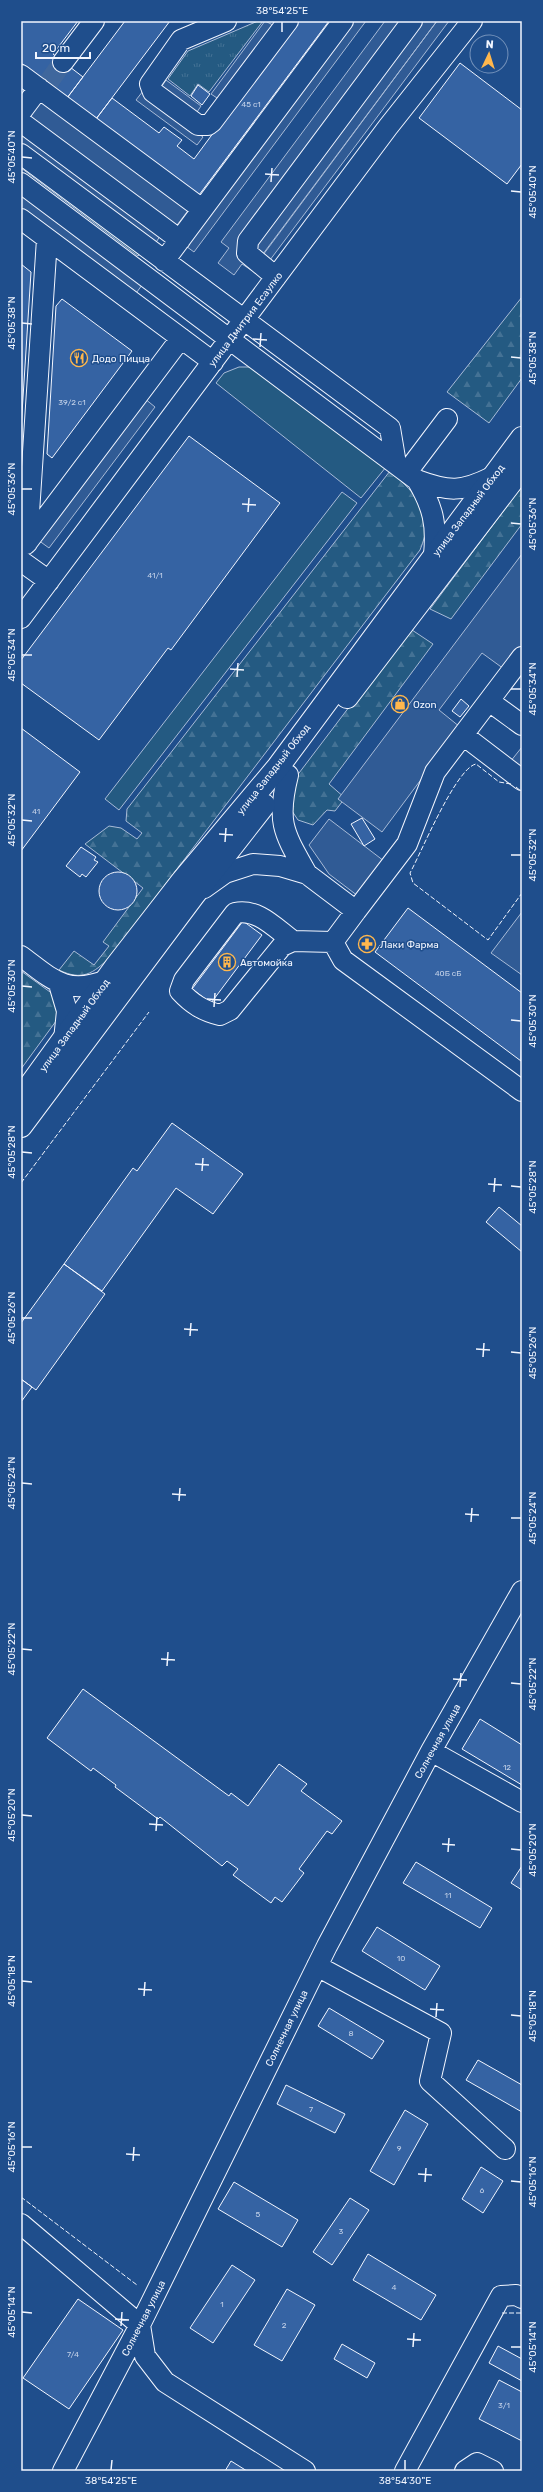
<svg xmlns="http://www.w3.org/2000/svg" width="543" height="2492" font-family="Rubik,sans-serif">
	<defs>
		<pattern id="forest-firs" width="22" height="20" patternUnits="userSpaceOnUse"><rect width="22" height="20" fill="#245a82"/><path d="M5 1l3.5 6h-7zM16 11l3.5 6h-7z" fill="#447295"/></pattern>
		<pattern id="park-tufts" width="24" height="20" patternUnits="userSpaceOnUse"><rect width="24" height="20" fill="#245a82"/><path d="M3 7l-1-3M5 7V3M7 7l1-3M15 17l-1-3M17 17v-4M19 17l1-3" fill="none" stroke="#447295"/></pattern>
	</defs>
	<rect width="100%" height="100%" fill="#1f4e8c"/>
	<!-- grass -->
	<path fill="#245a82" stroke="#a8bbd7" d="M21,160L142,251L138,256L21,168Z
		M239,367H254L386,467L361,498L216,383L224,373Z
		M342,492L357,503L119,810L105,799Z"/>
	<!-- forest -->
	<path fill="url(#forest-firs)" stroke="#a8bbd7" d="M522,297V378L489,423L447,392Z
		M390,471C417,495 436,513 420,550L110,957C93,974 82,981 59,970L74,951L94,965L109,946L103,942L143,888L85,844L109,826L121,828L137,839L142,833L126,821L127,809Z
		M522,486V524L451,619L430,609Z
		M409,628L433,644L329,784L345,798L335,811L327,810L313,825L298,820L290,808L296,777Z
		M21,971L57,997L59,1017L21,1069Z"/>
	<!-- park -->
	<path fill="url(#park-tufts)" stroke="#a8bbd7" d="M258,21H263L209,92L198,84L190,96L168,79L188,51Z"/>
	<!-- parking -->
	<path fill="#305b95" stroke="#a8bbd7" d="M265,21L275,26L220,100L211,94Z
		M350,21H366L194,252L183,244Z
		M385,21H437L251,270L242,264L234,275L218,263L229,248L221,242Z
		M437,21H449L270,260L263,255Z
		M166,80L201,106L195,115L160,89Z
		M143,91L203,137L197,145L136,100Z
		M43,98L190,208L174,229L27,120Z
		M26,131L162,233L155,244L21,145V138Z
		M21,195L142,285L134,296L21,212Z
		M144,398L155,407L49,548L38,540Z
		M522,554V645L504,669L482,653L439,710L460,727L382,832L338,799Z
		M522,747V771L510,762Z
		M329,819L384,861L358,896L329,874L309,845Z
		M522,912V975L491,953Z"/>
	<!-- building -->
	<path fill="#3563a3" stroke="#f2f6ff" d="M21,21H78L53,54L83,77L67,98L21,63Z
		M125,21H170L96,119L67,98Z
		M296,21H329L199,195L96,119L112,98L159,133L164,127L182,140L177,146L194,159Z
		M460,63L522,110V164L507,184L419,118Z
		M198,85L210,94L202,105L191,96Z
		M21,264L31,272L21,429Z
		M62,299L132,351L52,458L47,454L56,306Z
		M189,436L280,503L171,650L168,648L99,740L21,683V660Z
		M461,699L469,706L460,717L452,711Z
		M21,728L80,772L21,851Z
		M362,818L375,839L364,846L351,824Z
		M81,847L96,857L94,860L98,862L86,877L82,874L80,877L66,866Z
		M99 891a19 19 0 1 1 38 0a19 19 0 1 1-38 0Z
		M408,908L522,993L521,1061L375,952Z
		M243,921L262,935L211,1003L192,989Z
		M172,1123L243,1174L213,1214L176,1188L102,1291L64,1264L133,1168L137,1171Z
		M499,1207L522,1226V1252L486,1222Z
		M64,1264L105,1294L36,1390L21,1379V1323Z
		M21,1379L32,1387L21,1402Z
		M83,1689L229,1796L231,1793L248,1806L279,1764L307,1784L301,1791L342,1821L332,1834L327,1831L299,1869L304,1873L282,1902L275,1897L271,1903L233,1875L238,1869L227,1861L222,1866L160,1817L158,1819L115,1787L116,1785L93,1768L91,1771L47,1738Z
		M480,1719L522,1745V1785L462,1749Z
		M416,1862L492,1908L480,1928L403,1883Z
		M522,1866V1890L511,1883Z
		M377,1927L440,1966L425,1990L362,1951Z
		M329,2008L384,2041L372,2059L318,2026Z
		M478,2060L522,2085V2112L466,2080Z
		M286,2085L345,2114L335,2133L277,2104Z
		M405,2110L428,2124L394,2185L370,2171Z
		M481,2167L503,2181L483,2213L462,2199Z
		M234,2182L298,2220L282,2247L218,2209Z
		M350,2198L369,2210L332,2265L313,2252Z
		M368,2254L436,2295L421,2320L353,2280Z
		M232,2265L255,2280L213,2343L190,2328Z
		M287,2289L315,2305L282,2361L254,2345Z
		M78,2299L123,2330L69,2409L23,2378Z
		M342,2344L375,2363L367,2378L334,2359Z
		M498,2346L522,2359V2381L489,2363Z
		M499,2380L522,2392V2441L479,2419Z
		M231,2461L247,2471H225Z"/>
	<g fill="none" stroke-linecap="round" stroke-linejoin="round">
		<!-- minor-tunnel -->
		<path stroke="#3f679d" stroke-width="20" stroke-dasharray="20 10" stroke-linecap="butt" d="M48,83L63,62"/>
		<!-- minor casing -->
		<g stroke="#f2f6ff" stroke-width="22">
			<path id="minor" d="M226,21L181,40L150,84L153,92L198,125H208L212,122L288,21
				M63,62L94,21
				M21,75L202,209
				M21,112L39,88
				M21,122L180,240
				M21,154L390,428L396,464
				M21,183L417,480C449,492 462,492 492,477
				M21,219L213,362
				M164,261L343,21
				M276,277L247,253L248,241L412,21
				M407,472L447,419
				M417,480C433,507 437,524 434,555
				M27,543L47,239
				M26,544L181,338
				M21,561L49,581
				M21,618L388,127L472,21
				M489,701L522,725
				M463,735L522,780
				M288,775C276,823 284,833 307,874
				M204,888L225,873L253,864L280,866L307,874L356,911L407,844L435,772L522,657
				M356,911L333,942L343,960L522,1091
				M293,941C275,928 258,908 235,913L184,980L180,991C192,1004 203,1011 220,1015L230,1010L282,946L293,941L333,942
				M21,956C52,979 66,996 107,980
				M59,984L67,1011L64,1040
				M431,1751L522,1802
				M317,1966L441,2033L430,2081L505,2149
				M21,2224L140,2325L145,2356L165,2382L305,2471
				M63,2471L140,2325L327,1946L431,1751L522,1591
				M405,2471L501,2296L516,2295L522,2298
				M465,2471L477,2463L493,2471"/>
		</g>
		<!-- highway casing -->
		<g stroke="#f2f6ff" stroke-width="24">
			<path id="highway" d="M347,697L522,468
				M21,1098L117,965L183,880L278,767L522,438
				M21,1126L193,896L264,805"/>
		</g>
		<!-- minor -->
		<use href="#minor" stroke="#1f4e8c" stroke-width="20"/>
		<!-- highway -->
		<use href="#highway" stroke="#1f4e8c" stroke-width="22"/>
		<!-- fence -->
		<path stroke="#f2f6ff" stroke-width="1" stroke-dasharray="5 2" stroke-linecap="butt" d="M511,784L499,782L476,764C456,768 421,853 410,873L413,883L488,940L522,893
			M516,787L522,792
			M21,1183L149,1012
			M21,2197L137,2285
			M502,2313H522"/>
	</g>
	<!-- ticks -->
	<path fill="none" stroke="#f2f6ff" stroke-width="1.5" d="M282,32V22M22,157L32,158M265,174L279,175M271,182L272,168M511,191L521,192M22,323L32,324M253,339L267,340M260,347L261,333M511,357L521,358M22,489H32M242,504L256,505M248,512L249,498M511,523L521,524M22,655H32M230,669L244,670M237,677L238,663M511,689H521M22,820L32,821M219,834L233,835M225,842L226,828M511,855H521M22,986L32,987M207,999L221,1000M214,1007L215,993M511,1020L521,1021M22,1152L32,1153M195,1164L209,1165M202,1171L203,1158M488,1184L502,1185M511,1186L521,1187M494,1192L495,1178M22,1318H32M184,1329L198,1330M190,1336L191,1323M476,1349L490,1350M511,1352L521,1353M483,1357L484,1343M22,1483L32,1484M172,1494L186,1495M179,1501L180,1488M465,1514L479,1515M511,1518H521M471,1522L472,1508M22,1649L32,1650M161,1659L175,1660M167,1666L168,1652M453,1679L467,1680M511,1683L521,1684M460,1687L461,1673M22,1815L32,1816M149,1824L163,1825M156,1831L157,1817M442,1844L455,1845M511,1849L521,1850M448,1852L449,1838M22,1981L32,1982M138,1989L152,1990M144,1996L145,1982M430,2009L444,2010M511,2015L521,2016M436,2017L437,2003M22,2147H32M126,2154L140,2155M133,2161L134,2147M418,2174L432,2175M511,2181L521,2182M425,2182L426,2168M22,2312L32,2313M115,2319L129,2320M121,2326L122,2312M407,2339L421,2340M413,2347L414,2333M511,2347H521M111,2470L112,2460M405,2470V2460"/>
	<!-- icons -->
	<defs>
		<g id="restaurant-ring" transform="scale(0.9)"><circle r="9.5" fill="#1f4e8c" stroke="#ffb74d" stroke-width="1.5"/><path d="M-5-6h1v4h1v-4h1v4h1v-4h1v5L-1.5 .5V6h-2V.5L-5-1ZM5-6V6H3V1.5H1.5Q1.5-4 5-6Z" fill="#ffb74d"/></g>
		<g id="shop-ring" transform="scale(0.9)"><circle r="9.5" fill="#1f4e8c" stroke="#ffb74d" stroke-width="1.5"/><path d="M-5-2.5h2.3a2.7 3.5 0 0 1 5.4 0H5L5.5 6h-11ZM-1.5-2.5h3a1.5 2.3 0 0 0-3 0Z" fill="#ffb74d"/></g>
		<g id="pharmacy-ring" transform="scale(0.9)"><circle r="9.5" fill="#1f4e8c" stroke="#ffb74d" stroke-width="1.5"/><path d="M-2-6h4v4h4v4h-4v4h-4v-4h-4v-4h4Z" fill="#ffb74d"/></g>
		<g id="building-ring" transform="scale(0.9)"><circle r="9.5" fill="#1f4e8c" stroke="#ffb74d" stroke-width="1.5"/><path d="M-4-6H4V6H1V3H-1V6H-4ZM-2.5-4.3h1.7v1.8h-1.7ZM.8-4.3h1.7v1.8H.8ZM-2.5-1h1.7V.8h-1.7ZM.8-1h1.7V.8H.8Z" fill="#ffb74d"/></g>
	</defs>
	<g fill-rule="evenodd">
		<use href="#restaurant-ring" x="79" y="358"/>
		<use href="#shop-ring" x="400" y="704"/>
		<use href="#pharmacy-ring" x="367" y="944"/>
		<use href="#building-ring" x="227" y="962"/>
	</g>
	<g text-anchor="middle" stroke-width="3" stroke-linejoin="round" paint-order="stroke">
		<!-- number labels -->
		<g font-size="8" fill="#c3d1e8">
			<text x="251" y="107">45 с1</text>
			<text x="72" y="405">39/2 с1</text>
			<text x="155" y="578">41/1</text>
			<text x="36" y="814">41</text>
			<text x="448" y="976">40Б сБ</text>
			<text x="507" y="1770">12</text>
			<text x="448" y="1898">11</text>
			<text x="401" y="1961">10</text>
			<text x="351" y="2036">8</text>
			<text x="311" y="2112">7</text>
			<text x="399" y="2151">9</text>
			<text x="482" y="2193">6</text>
			<text x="258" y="2217">5</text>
			<text x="341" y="2234">3</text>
			<text x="394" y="2290">4</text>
			<text x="222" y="2307">1</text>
			<text x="284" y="2328">2</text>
			<text x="73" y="2357">7/4</text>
			<text x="504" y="2408">3/1</text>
		</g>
		<!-- street labels -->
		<g font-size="10" fill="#f2f6ff" stroke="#1f4e8c">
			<text transform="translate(245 319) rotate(-53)" y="4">улица Дмитрия Есаулко</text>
			<text transform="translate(468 510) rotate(-53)" y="4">улица Западный Обход</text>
			<text transform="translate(273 769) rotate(-52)" y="4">улица Западный Обход</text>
			<text transform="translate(74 1025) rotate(-54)" y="4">улица Западный Обход</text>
			<text transform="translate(437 1741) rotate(-61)" y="4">Солнечная улица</text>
			<text transform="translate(286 2028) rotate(-64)" y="4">Солнечная улица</text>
			<text transform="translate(143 2318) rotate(-63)" y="4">Солнечная улица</text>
		</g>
		<!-- poi labels -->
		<g font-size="10" fill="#f2f6ff" stroke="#1f4e8c" text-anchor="start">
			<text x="92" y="362">Додо Пицца</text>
			<text x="413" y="708">Ozon</text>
			<text x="380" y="948">Лаки Фарма</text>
			<text x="240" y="966">Автомойка</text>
		</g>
	</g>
	<!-- border -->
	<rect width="543" height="2492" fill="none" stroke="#1f4e8c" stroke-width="44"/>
	<!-- north arrow -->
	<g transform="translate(489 54) rotate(4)"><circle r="19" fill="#1f4e8c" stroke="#7391ba"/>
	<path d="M0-3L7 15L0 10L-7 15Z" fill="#ffb74d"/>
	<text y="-6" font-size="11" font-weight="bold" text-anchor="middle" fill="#f2f6ff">N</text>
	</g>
	<!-- scale -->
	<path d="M36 52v6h54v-6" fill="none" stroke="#f2f6ff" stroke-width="2"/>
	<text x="42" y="52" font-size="12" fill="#f2f6ff" stroke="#1f4e8c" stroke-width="3" paint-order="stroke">20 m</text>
	<rect x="22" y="22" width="499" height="2448" fill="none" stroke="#f2f6ff" stroke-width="1.5"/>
	<g font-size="10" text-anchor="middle" fill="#f2f6ff">
		<text x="282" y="14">38°54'25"E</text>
		<text transform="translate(11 157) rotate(-90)" y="4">45°05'40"N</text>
		<text transform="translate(532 192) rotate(-90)" y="4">45°05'40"N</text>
		<text transform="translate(11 323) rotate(-90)" y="4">45°05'38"N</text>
		<text transform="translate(532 358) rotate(-90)" y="4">45°05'38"N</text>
		<text transform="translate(11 489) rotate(-90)" y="4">45°05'36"N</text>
		<text transform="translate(532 524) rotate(-90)" y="4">45°05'36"N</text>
		<text transform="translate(11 655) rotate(-90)" y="4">45°05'34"N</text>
		<text transform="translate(532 689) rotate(-90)" y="4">45°05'34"N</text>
		<text transform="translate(11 820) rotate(-90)" y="4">45°05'32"N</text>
		<text transform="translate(532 855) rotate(-90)" y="4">45°05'32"N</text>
		<text transform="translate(11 986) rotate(-90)" y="4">45°05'30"N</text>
		<text transform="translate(532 1021) rotate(-90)" y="4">45°05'30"N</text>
		<text transform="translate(11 1152) rotate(-90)" y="4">45°05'28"N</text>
		<text transform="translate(532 1187) rotate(-90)" y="4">45°05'28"N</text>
		<text transform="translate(11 1318) rotate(-90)" y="4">45°05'26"N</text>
		<text transform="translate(532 1353) rotate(-90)" y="4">45°05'26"N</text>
		<text transform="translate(11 1483) rotate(-90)" y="4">45°05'24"N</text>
		<text transform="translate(532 1518) rotate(-90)" y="4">45°05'24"N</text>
		<text transform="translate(11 1649) rotate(-90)" y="4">45°05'22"N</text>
		<text transform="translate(532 1684) rotate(-90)" y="4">45°05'22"N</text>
		<text transform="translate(11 1815) rotate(-90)" y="4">45°05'20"N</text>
		<text transform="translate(532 1850) rotate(-90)" y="4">45°05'20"N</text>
		<text transform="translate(11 1981) rotate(-90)" y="4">45°05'18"N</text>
		<text transform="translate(532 2016) rotate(-90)" y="4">45°05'18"N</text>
		<text transform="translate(11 2147) rotate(-90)" y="4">45°05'16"N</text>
		<text transform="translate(532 2182) rotate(-90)" y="4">45°05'16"N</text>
		<text transform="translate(11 2312) rotate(-90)" y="4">45°05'14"N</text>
		<text transform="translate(532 2347) rotate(-90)" y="4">45°05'14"N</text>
		<text x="111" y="2484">38°54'25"E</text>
		<text x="405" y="2484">38°54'30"E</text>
	</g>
</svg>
